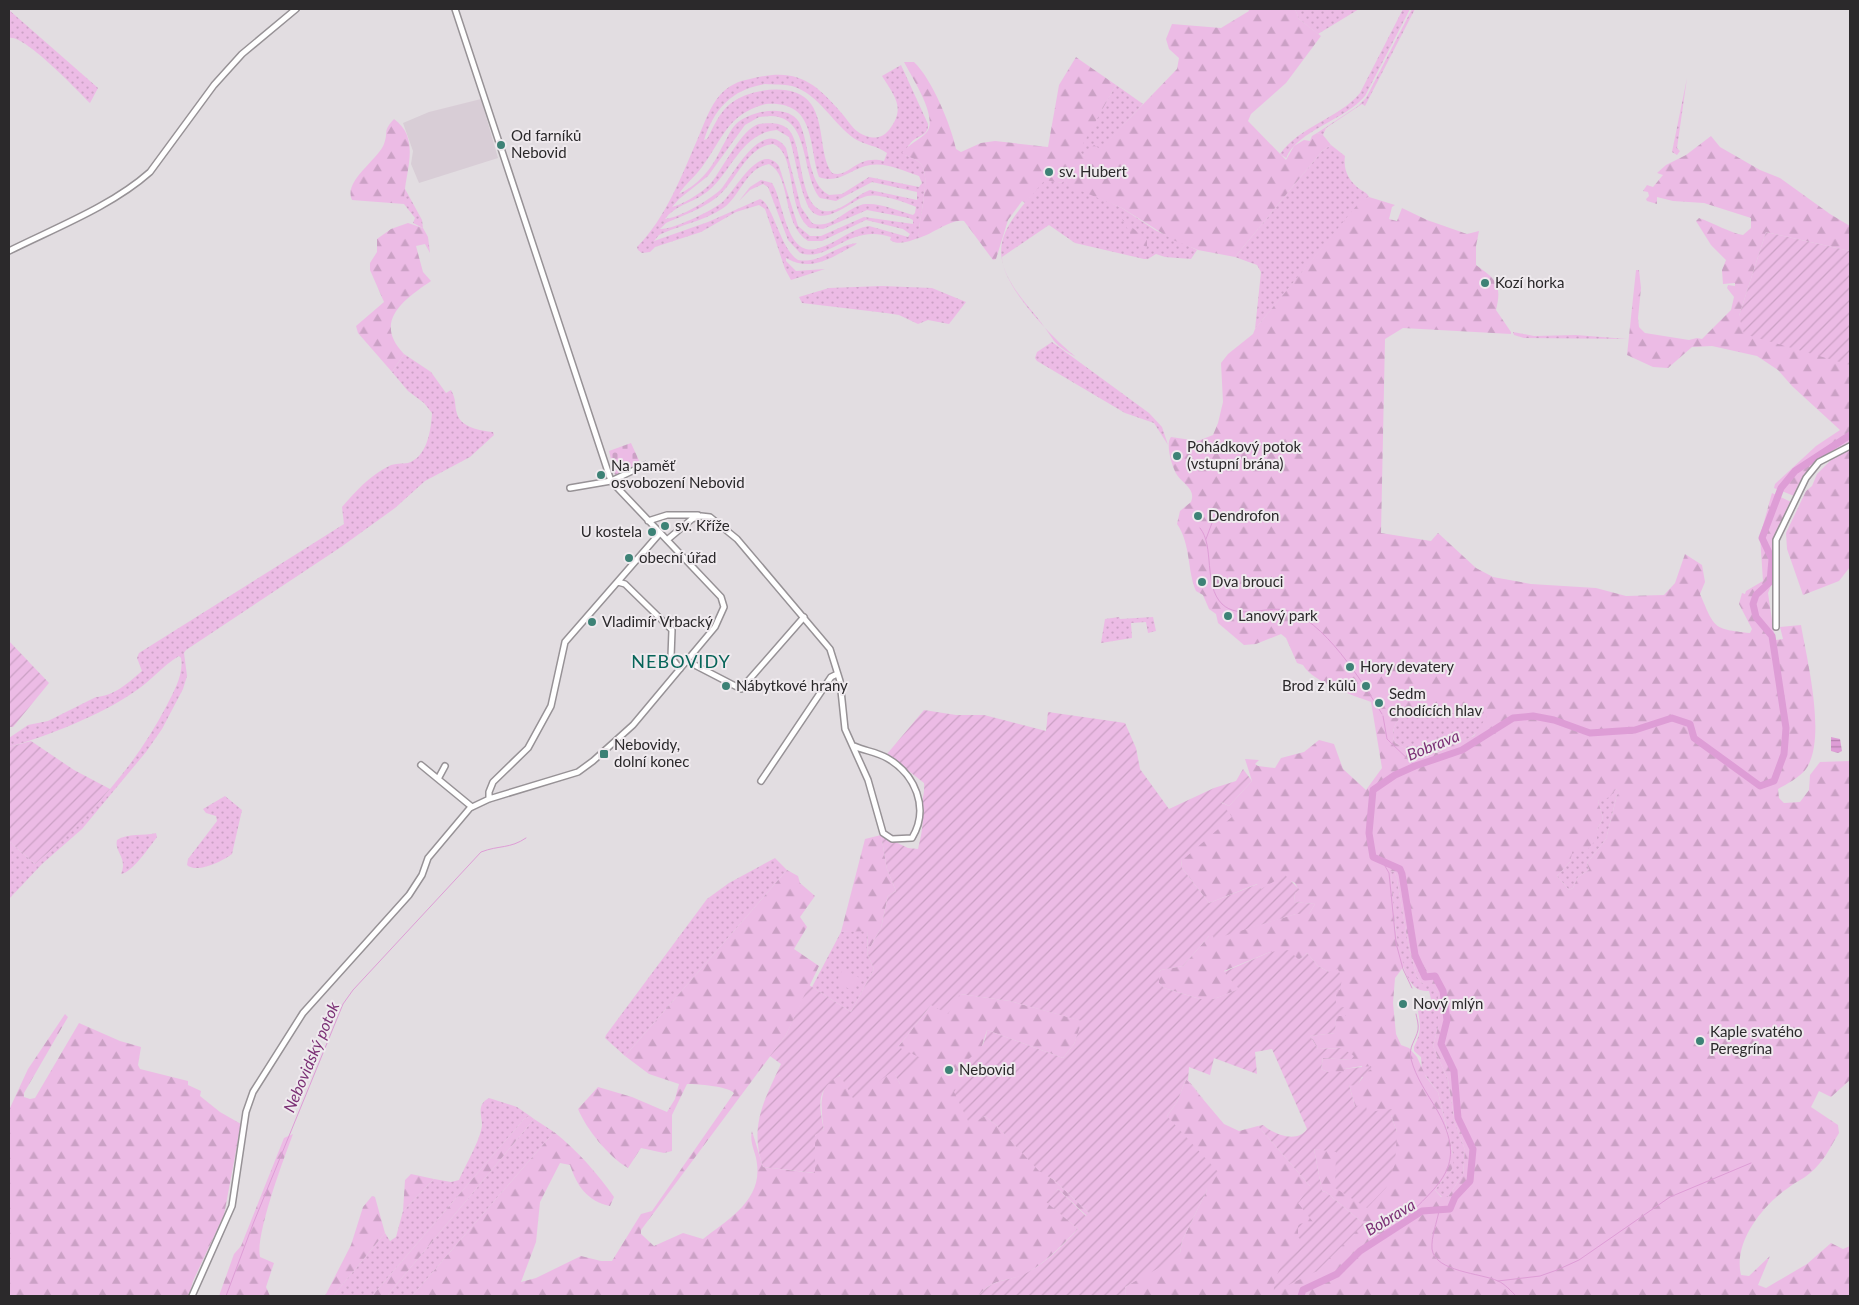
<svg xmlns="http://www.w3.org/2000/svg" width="1859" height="1305" font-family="Lato,sans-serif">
	<defs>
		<pattern id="grass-dots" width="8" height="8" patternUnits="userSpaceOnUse" patternTransform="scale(1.25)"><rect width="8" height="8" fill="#ecbbe5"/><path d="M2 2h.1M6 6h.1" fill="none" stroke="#cba1c5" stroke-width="1.8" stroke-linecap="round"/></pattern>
		<pattern id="forest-firs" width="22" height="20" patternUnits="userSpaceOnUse" patternTransform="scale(1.25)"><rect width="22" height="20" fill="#ecbbe5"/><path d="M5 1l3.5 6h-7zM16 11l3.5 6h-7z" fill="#cba1c5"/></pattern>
		<pattern id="cemetery-stones" width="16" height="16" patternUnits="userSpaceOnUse" patternTransform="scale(1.25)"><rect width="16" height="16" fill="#ecbbe5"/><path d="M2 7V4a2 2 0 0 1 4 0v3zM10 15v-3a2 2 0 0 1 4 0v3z" fill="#cba1c5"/></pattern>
		<pattern id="garden-furrows" width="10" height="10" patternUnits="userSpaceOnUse" patternTransform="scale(1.25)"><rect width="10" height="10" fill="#ecbbe5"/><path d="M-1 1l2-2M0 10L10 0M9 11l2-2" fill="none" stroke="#cba1c5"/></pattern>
		<pattern id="water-rules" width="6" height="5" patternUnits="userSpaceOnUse" patternTransform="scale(1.25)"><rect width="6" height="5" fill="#de9dd6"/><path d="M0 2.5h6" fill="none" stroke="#b480ae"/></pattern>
	</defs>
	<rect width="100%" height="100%" fill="#e2dde1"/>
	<!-- built -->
	<path fill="#d8cdd6" d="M481,99L498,158L419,183L411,164L413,151L403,123L429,112Z"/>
	<!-- grass -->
	<path fill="url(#grass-dots)" fill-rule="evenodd" d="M1295,9H1359L1318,34L1299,19Z
		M1403,9H1410L1365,96C1345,120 1298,130 1286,158L1280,154C1300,126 1338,119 1360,93Z
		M1412,9H1415L1365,106L1362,104L1326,128L1323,135L1317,133L1358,106L1366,98Z
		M9,10L98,88L90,103C77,90 24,34 9,38Z
		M901,65L928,124C929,137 916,135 910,144C907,146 906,152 905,155C910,157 916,159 919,162C934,174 917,220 919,238C909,241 899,246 890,240L891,237C848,223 830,263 800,253L788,240L768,187L763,184L750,190L739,201L750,187L761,180L772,183C784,201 786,260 819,248C836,243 851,229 869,226L908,237L910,234L903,229L866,220L822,241H808C781,224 792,176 769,164C747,168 742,192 726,206C708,220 680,225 659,235L654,241L708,222L760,199C773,203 780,249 798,260C821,264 836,245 857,243L855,245C832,257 812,273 786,258V261L796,271L825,269L791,280L785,269L765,209L759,205L736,212L701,232L655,247L650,252L642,253L638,250L637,247C666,218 682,175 698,138C704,124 710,106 720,95C728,86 738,81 750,79C797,67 814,81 844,116C850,124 856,133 866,136C876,139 882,138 889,130C906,108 895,97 882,76ZM765,84C774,85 784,84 792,86C819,94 833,124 855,139C865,145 878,146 887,153L884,161C856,154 849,179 832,173C819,155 825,124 811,104C795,81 748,89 730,104C719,113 714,126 707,139L704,140C714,109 732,89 765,84ZM766,104C816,101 808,143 819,177C839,185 851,168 870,165C886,162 904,171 919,176L922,183L919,187L869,177L842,194L829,195C807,184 810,143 799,122C787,103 750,111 736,124C730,130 727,139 722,147C712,168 701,183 679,194C685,184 695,177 702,167C723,139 727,114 766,104ZM771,116C811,117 800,173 820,198L836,201L872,182L917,192V200L870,190C856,195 845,209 830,211C797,216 805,145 788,129C781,122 768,123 759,124C742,128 722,170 711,183C703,192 684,204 672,207L679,199L708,176L745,125L759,117ZM777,130L789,137C796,159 798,183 807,204C820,233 850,200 867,196C878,193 906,202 916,207L915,213L913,215C899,211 881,203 866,204C848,205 832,231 812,223L801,207L786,148C763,116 733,175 722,188C712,199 679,218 665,219C674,206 691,203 704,194C731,176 739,133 777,130ZM773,144C797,152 786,211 810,228L823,229L867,210L909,218L913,220V224L864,217L821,236H810L798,226L779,166C759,140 734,194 720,204C709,212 672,230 660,229L666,223C686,214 712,206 726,188C739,173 750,146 773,144Z
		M1687,78L1677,148L1680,151L1677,155L1672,152Z
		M1116,85L1143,104L1100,150L1084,156L1078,151Z
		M1331,145L1345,156C1343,169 1348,181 1361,190C1365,192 1368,194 1369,197L1362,200L1255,329L1261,272L1257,265L1235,257L1322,151Z
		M1048,179L1061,183L1065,179L1067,180L1066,183L1122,208L1155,230L1197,250L1191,259L1165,257L1156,254L1148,259H1144L1075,243L1049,225L1002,257C1002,286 1054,340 1076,357C1069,353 1060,348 1054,341C1047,331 1040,320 1031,310C980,250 1001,231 1044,180Z
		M404,187L422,220L423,228L413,223L415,218L404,204Z
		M882,286L932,288L966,302L949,324L928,320L918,324L899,315L886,313L802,303L799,297L829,288Z
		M1513,332L1534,336L1576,335L1627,339L1524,338L1514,335Z
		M1052,342L1149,413L1162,427L1168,445L1154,423L1125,413L1037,361L1035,358L1037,352Z
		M404,354L431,372L446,393L451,390C457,401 454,404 457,414C461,427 480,431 493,432L494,435L470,457L425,481L395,508L341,547L186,650L184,653L187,676L183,689L162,729L146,752L82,829L42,864L9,899V841L35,864C88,817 134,769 167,705C174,691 184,674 181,658L179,656C162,666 151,681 134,692C101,715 48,736 9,747V738L28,725L48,721L96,697C114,696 128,683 142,671L137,658L139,653L344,524L342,507C356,491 369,476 389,466C395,463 402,464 408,463C427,457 431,431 432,413L424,403L408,391L392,372Z
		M1119,617L1120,619L1153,617L1156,631L1148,633L1146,622L1131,623L1132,638L1101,643L1105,619Z
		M1492,709C1487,717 1481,729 1474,735C1470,739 1436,753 1431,753L1430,750C1416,753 1407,749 1395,743C1389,731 1397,716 1410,712C1421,708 1447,713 1461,713C1471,713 1482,711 1492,709Z
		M1616,789L1621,792L1617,795L1606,839L1587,863L1589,870L1578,877L1573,888L1569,890L1557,876L1570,862L1572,849L1597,830L1603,818L1598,801Z
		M225,796L242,810L232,854C223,861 197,874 187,865L188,859L217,821L216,816L206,813L203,809Z
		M156,833L157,837C150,846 132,873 121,874C128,857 114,852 117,840C127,833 144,836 156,833Z
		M775,858L787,870L625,1056L605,1038L606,1035L707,899L729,883Z
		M1391,871L1395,872L1397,880L1409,948L1417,977L1422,983L1430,985L1438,993V1027L1433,1046L1448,1080L1455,1123L1465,1150L1463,1174L1448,1197H1442L1435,1190L1452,1169L1453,1154L1438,1092L1422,1071L1421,1057L1414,1051V1047C1421,1032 1421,1029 1418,1011L1433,1007L1429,991C1421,991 1417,990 1412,984C1396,965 1392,897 1391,871Z
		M859,930L868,931L867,953L874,969L851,1012L812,987L841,932Z
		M489,1098L517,1107L530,1116L524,1119L372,1296H333L385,1233L390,1241L396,1237L403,1211L434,1179L451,1182L459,1180C465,1166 481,1139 482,1125C482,1115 476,1105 489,1098Z
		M534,1119L554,1132L412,1296H387Z"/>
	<!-- forest -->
	<path fill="url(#forest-firs)" fill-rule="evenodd" d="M1248,9H1295L1299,19L1321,36L1286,83L1251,114L1248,121L1286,160L1294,146L1304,140L1310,141L1312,136L1317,133L1323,135L1331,145L1322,151L1235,257L1198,250L1173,240L1122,208L1067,185L1065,179L1062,183L1045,180L1025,203L1022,201L1008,220L996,259L993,260L964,221C950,219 933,234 919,238C917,219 934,175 919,162C915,158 907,157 902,153C910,143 918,141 926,133C940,119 911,76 904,62H914C932,79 951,125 956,149L961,152L981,143L995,141L1048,147L1059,85L1076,57L1080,60L1116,85L1079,151L1084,156L1094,145L1100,149L1177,69L1179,58L1169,49L1166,39L1172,24L1221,28L1249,11Z
		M394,119C423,140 403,175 404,204L352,200C343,181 378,160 384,144C389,131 382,132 394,119Z
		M1711,136L1720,147L1760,170L1780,178L1830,214L1850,226V251L1766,232L1739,316L1850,365V443L1817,459L1794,496L1774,488L1775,484L1816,446L1840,430L1792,386L1778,370L1757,356L1712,346L1692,347L1668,368L1653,367L1627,355L1636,270H1639L1641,288L1638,318L1639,327L1645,333L1689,340L1697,338L1702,339L1731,310L1734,297L1727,288L1728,285L1735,286V283L1723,284L1722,270L1726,260L1711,245L1696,221L1699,218C1713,223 1731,233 1743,235L1751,228V218L1704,203L1673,201L1657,197V204L1647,201L1646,199L1649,196L1648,192L1643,191L1647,185L1653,187L1663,175L1657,173L1666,165L1686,155Z
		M1369,197L1395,205L1392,207L1389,219L1397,221L1402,208L1427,220L1467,234L1479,231L1476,246V265C1497,280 1502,285 1496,310L1511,332V334L1403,328L1385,339L1381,533L1431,541L1438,533L1476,568L1493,577L1531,584L1596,588L1626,596L1664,595L1675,583L1685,554L1702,565L1705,582L1700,594C1715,628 1712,629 1750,633L1752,629L1739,604L1742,593L1745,594L1746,591L1763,581L1760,536L1772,493L1791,502L1774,541L1772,583L1768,593L1775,640L1783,639L1780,627L1801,625C1807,660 1827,739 1806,769C1800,777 1787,784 1778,789L1779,798L1784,803L1800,802L1809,790L1810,775L1820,762L1850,761V1080L1831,1097L1819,1091L1811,1107L1838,1125L1839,1133C1831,1146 1823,1163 1810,1173C1804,1179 1795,1182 1788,1188C1763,1205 1733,1242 1741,1275L1749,1276L1770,1256L1758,1285L1766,1288L1807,1264L1831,1243L1843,1249L1850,1246V1296H1126L1125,1287L1180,1253L1182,1241L1207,1190L1167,1116L1177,1102L1186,1079L1224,1124L1239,1131L1258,1126L1310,1186L1313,1222L1302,1239L1305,1243L1364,1224L1326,1192L1322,1191L1314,1149L1336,1151L1397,1132L1391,1115L1367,1112L1355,1106L1349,1085H1357L1363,1077L1362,1066L1344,1069L1345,1072H1328L1321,1069L1323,1058L1351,1060L1342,1048L1318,1049L1310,1036L1335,1033L1336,990L1329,972L1318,966L1307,953L1299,960L1270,952L1224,971L1240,989L1214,999H1200L1164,988L1159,983V972L1161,970L1183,966L1209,936H1214V938L1296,914H1309L1315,904L1294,902L1295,893L1299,890L1295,883L1289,880L1261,889L1257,884L1209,903L1182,868L1181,859L1224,807L1220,802L1229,806L1252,781L1245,759L1259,760L1255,764L1258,766L1275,768L1281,758L1304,752L1319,740L1334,744L1343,769L1366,790L1382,768L1371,702C1352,695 1313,682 1303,665L1297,663L1286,638L1281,634L1256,644L1244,645L1218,623L1216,614L1209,609L1203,595L1196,591C1187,570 1191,544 1177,524L1180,511L1191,502C1196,489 1184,485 1177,475C1172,467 1165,444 1171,437L1198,441L1213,435L1218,423L1223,402L1221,363L1228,354L1253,334L1255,329L1362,199ZM1491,710L1474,736L1449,746L1437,753H1431L1430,750C1416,753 1407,749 1395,743C1389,731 1397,716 1410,712C1421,708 1447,713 1460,713C1471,713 1481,711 1491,710ZM1616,789L1620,792L1617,795L1606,839L1587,863L1589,870L1578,877L1573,888L1569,890L1557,876L1570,862L1573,849L1585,852L1597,839V830L1603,818L1598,801L1610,797ZM1391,871L1395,872L1397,880L1409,948L1417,977L1422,983L1430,986L1438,993V1027L1433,1046L1448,1080L1455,1123L1465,1150L1463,1174L1448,1197H1441L1435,1190L1452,1169L1454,1159L1438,1092L1426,1077L1417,1057L1409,1048L1401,1045L1396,1034L1393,1003L1395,978L1404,966L1395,928Z
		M1122,219L1147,240V248L1132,237Z
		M408,223L423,228L428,237L430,253L425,244L416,246L423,272L431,281C405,299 372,321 404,354L392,372L358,333L356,326L384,302L370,270V263L377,252V239L391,229Z
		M1850,449V567L1839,581L1803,595L1787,549L1786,533L1806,491L1812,486L1817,474L1834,457Z
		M881,835L887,869L896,891L888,896L881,928L867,953L868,931L841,932L865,839Z
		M787,870L798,876L800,883L815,896L800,917L807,927L794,949L819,966L786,1035L641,1230V1234L654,1246L683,1233L703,1239C727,1220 762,1201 757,1164C756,1152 749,1143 752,1131L763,1167L814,1173L815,1134L824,1130C813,1066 842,1075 893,1070L900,1084L898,1047L931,1005L960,994L1010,1001L1083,1021L1074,1044L1063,1058L987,1030L980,1052L964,1064L963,1077L957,1089L970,1124L985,1116L997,1126L1039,1170L1054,1180L1089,1213L1087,1216L1058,1189L1046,1201L1078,1229C1064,1243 1049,1259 1032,1270C1012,1284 997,1274 978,1296H412L554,1132C577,1150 597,1173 614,1197L610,1206C587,1201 577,1186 570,1165L560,1163L540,1202L536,1242L521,1282L536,1278L581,1256L601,1261H612L641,1214L652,1211L734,1093C727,1086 698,1084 687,1084L672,1115V1151L664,1153L641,1148L628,1168C608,1156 587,1130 578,1109L598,1087L632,1097L667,1112L675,1099L679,1084L649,1074L625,1056Z
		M65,1014L68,1017L24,1093V1097L30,1099L35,1098L79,1023L120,1041L141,1047L138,1065L140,1069L188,1081V1085L201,1091L200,1096L220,1112L241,1124L224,1215L193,1281L189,1296H9V1110L28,1069Z
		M530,1116L534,1119L387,1296H372L524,1119Z
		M293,1134C284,1158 255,1235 260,1257L274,1263L266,1287L270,1296H219L234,1254L241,1246L284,1138Z
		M411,1174L434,1179L403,1211L405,1180Z
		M372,1196L375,1197L385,1233L333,1296H325L351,1245L363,1207Z"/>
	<!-- cemetery -->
	<path fill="url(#cemetery-stones)" d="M631,443L641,465L615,475L609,451Z"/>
	<!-- garden -->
	<path fill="url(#garden-furrows)" d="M1766,232L1850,251V365L1744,334L1739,316Z
		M9,641L49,683L13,727H9Z
		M924,710L956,715H984L1046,731L1048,712L1125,723L1136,748L1140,769L1169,809L1214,788L1236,781L1243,769L1252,781L1229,806L1221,802L1232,817L1186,857L1181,859L1182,868L1209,903L1258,884L1261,889L1285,875L1300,890L1295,893L1294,902L1315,904L1309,914H1296L1214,939L1213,936H1209L1183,966L1161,970L1159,972V983L1164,988L1200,999H1214L1239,989L1224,972L1270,952L1289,950L1299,960L1307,953L1318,966L1329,972L1338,969L1342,979L1340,990H1336V1008L1344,1007L1346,1016H1336L1335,1033L1310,1036L1318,1049L1342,1048L1354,1056L1351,1060L1323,1058L1321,1069L1328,1072H1344V1069L1371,1066L1372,1069L1368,1071L1367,1076L1362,1077L1357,1086L1349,1085L1355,1106L1366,1105L1367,1112L1392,1109L1391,1115L1397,1132L1395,1164L1386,1188L1367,1208L1335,1188L1336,1152L1314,1149L1322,1191L1326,1192L1364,1224L1317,1271L1274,1292C1272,1275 1289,1250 1304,1243L1298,1237V1224L1313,1222L1298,1203L1310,1186L1258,1126L1263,1125C1273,1134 1297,1144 1307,1129L1272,1049L1255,1052L1257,1074L1214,1058L1210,1075L1189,1067L1188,1080L1205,1101L1186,1079L1177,1102L1167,1116L1219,1173L1206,1187L1207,1190L1182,1241L1180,1253L1164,1265L1125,1287L1126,1296H978C995,1276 1011,1283 1030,1271C1048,1261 1064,1244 1078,1229L1045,1201L1058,1189L1086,1216L1089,1213L1054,1180L1039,1171L997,1126L985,1116L970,1125L954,1092L963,1077L964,1064C976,1051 984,1051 987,1030L1063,1058L1074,1044L1082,1021L1010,1001L960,994L948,1014L931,1005L898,1047L921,1058L900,1084L893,1071L854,1100L840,1075C815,1091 819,1104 824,1130L815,1135V1173L763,1167C749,1126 764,1101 781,1064L770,1056L786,1035L809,985L851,1012L874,969L867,953L881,928L888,896L896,891L887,869L881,835L908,848L918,849C922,833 924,821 922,806C922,799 925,793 924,783L887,754Z
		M31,741L74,770L110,789L78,826L35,864L9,841V747Z"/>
	<!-- pitch -->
	<path fill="#ecbbe5" d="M843,969L860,978L853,991L836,982Z"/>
	<!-- water -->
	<path fill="url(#water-rules)" d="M1831,737L1840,739L1842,751L1838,753L1831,751Z"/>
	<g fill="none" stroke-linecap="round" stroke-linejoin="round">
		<!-- stream -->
		<path stroke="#de9dd6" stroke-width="1" d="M1200,528C1215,546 1203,585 1222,604C1239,620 1266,606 1285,610C1323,618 1363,683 1382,714
			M1206,539L1212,523
			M1383,716L1387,739L1415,766
			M1381,859L1389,873L1396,943L1403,969L1412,988
			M1439,1211C1437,1222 1431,1237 1432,1249C1435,1272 1481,1273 1498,1281C1505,1284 1511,1291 1516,1296
			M1399,1225C1437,1184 1470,1169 1437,1110C1427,1093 1416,1078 1411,1059C1408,1047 1416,1040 1418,1030C1419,1025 1417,1019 1416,1014
			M1498,1281L1540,1276L1557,1270L1579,1260L1670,1197L1751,1163
			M226,1296L253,1224L343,1004L353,990L481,852C499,845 510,849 526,838"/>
		<!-- river -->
		<path stroke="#de9dd6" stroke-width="7" d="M1301,1296L1303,1290L1337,1274L1360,1251L1422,1211L1450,1209L1455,1197L1470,1181L1473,1149L1458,1118L1454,1071L1441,1044L1447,1020L1443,991L1435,976L1425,977L1415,955L1402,874L1400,869L1373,857L1369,833L1373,790L1395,775L1415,766L1462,750L1513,718L1533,716L1554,720L1590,733L1635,730L1672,718L1690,724L1694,738L1760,786L1774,781L1784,754L1786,728L1772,636L1756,617L1753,604L1756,595L1770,582L1772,559L1762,538L1781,488L1795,471L1850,435"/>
		<!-- minor casing -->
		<g stroke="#979296" stroke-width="8">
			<path id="minor" d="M9,251C55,228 112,206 150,172L214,85L242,54L296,9
				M570,488L611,481L645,465
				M648,521L667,515H698
				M667,540L692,519L701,516L710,517L737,539L830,649L840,681L845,729L868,780L883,833L892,839L912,838C930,808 915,774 887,758C877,752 865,751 854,746
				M618,582L625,584L672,630L671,657L680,669
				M1776,627V540L1806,478L1819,462L1850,446
				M687,661L741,689L804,617
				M421,765L472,807
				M438,779L445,766
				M761,781L831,677L837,674
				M489,799V792L493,782L528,748L551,706L565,642L660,533
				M192,1296L232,1206L246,1112L253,1092L303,1013L409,895L422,875L428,858L470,808L489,799L578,772L593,761L633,725L715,627L724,607L721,597L611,481L455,9"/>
		</g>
		<!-- minor -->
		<use href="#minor" stroke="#fff" stroke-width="5"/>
	</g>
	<!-- markers -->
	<g fill="#3d8276" stroke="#efeaee" stroke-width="2">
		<circle cx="501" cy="145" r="5"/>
		<circle cx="1049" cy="172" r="5"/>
		<circle cx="1485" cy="283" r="5"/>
		<circle cx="1177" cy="456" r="5"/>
		<circle cx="601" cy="475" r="5"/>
		<circle cx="1198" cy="516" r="5"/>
		<circle cx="665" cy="526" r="5"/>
		<circle cx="652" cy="532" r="5"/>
		<circle cx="629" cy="558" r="5"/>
		<circle cx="1202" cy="582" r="5"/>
		<circle cx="1228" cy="616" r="5"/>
		<circle cx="592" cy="622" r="5"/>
		<circle cx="1350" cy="667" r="5"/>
		<circle cx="726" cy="686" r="5"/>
		<circle cx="1366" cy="686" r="5"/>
		<circle cx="1379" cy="703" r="5"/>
		<rect x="599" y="749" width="10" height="10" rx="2.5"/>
		<circle cx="1403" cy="1004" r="5"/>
		<circle cx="1700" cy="1041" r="5"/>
		<circle cx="949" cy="1070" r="5"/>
	</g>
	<g text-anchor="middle" stroke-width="4" stroke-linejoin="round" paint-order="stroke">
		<!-- poi labels -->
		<g font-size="15" fill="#2b292b" stroke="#efeaee" text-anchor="start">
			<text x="511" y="141">Od farníků<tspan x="511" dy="17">Nebovid</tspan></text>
			<text x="1059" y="177">sv. Hubert</text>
			<text x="1495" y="288">Kozí horka</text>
			<text x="1187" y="452">Pohádkový potok<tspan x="1187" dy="17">(vstupní brána)</tspan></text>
			<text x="611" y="471">Na paměť<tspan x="611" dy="17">osvobození Nebovid</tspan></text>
			<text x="1208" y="521">Dendrofon</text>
			<text x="675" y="531">sv. Kříže</text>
			<text x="642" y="537" text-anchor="end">U kostela</text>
			<text x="639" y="563">obecní úřad</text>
			<text x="1212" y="587">Dva brouci</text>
			<text x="1238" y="621">Lanový park</text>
			<text x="602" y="627">Vladimír Vrbacký</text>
			<text x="1360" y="672">Hory devatery</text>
			<text x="736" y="691">Nábytkové hrany</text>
			<text x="1356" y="691" text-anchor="end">Brod z kůlů</text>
			<text x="1389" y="699">Sedm<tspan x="1389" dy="17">chodících hlav</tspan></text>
			<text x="614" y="750">Nebovidy,<tspan x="614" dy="17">dolní konec</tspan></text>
			<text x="1413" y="1009">Nový mlýn</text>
			<text x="1710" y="1037">Kaple svatého<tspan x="1710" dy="17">Peregrína</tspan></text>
			<text x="959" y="1075">Nebovid</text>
		</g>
		<!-- water labels -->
		<g font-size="16" font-style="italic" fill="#7b3075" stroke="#efeaee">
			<text transform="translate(1433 745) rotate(-22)" y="6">Bobrava</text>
			<text transform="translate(311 1057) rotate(-67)" y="6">Nebovidský potok</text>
			<text transform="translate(1390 1217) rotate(-31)" y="6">Bobrava</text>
		</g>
		<!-- quarter labels -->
		<g font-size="18" letter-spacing="1" fill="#076559" stroke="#efeaee">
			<text x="681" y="668">NEBOVIDY</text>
		</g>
	</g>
	<!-- border -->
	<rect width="1859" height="1305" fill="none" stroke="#2b292b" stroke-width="20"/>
</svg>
